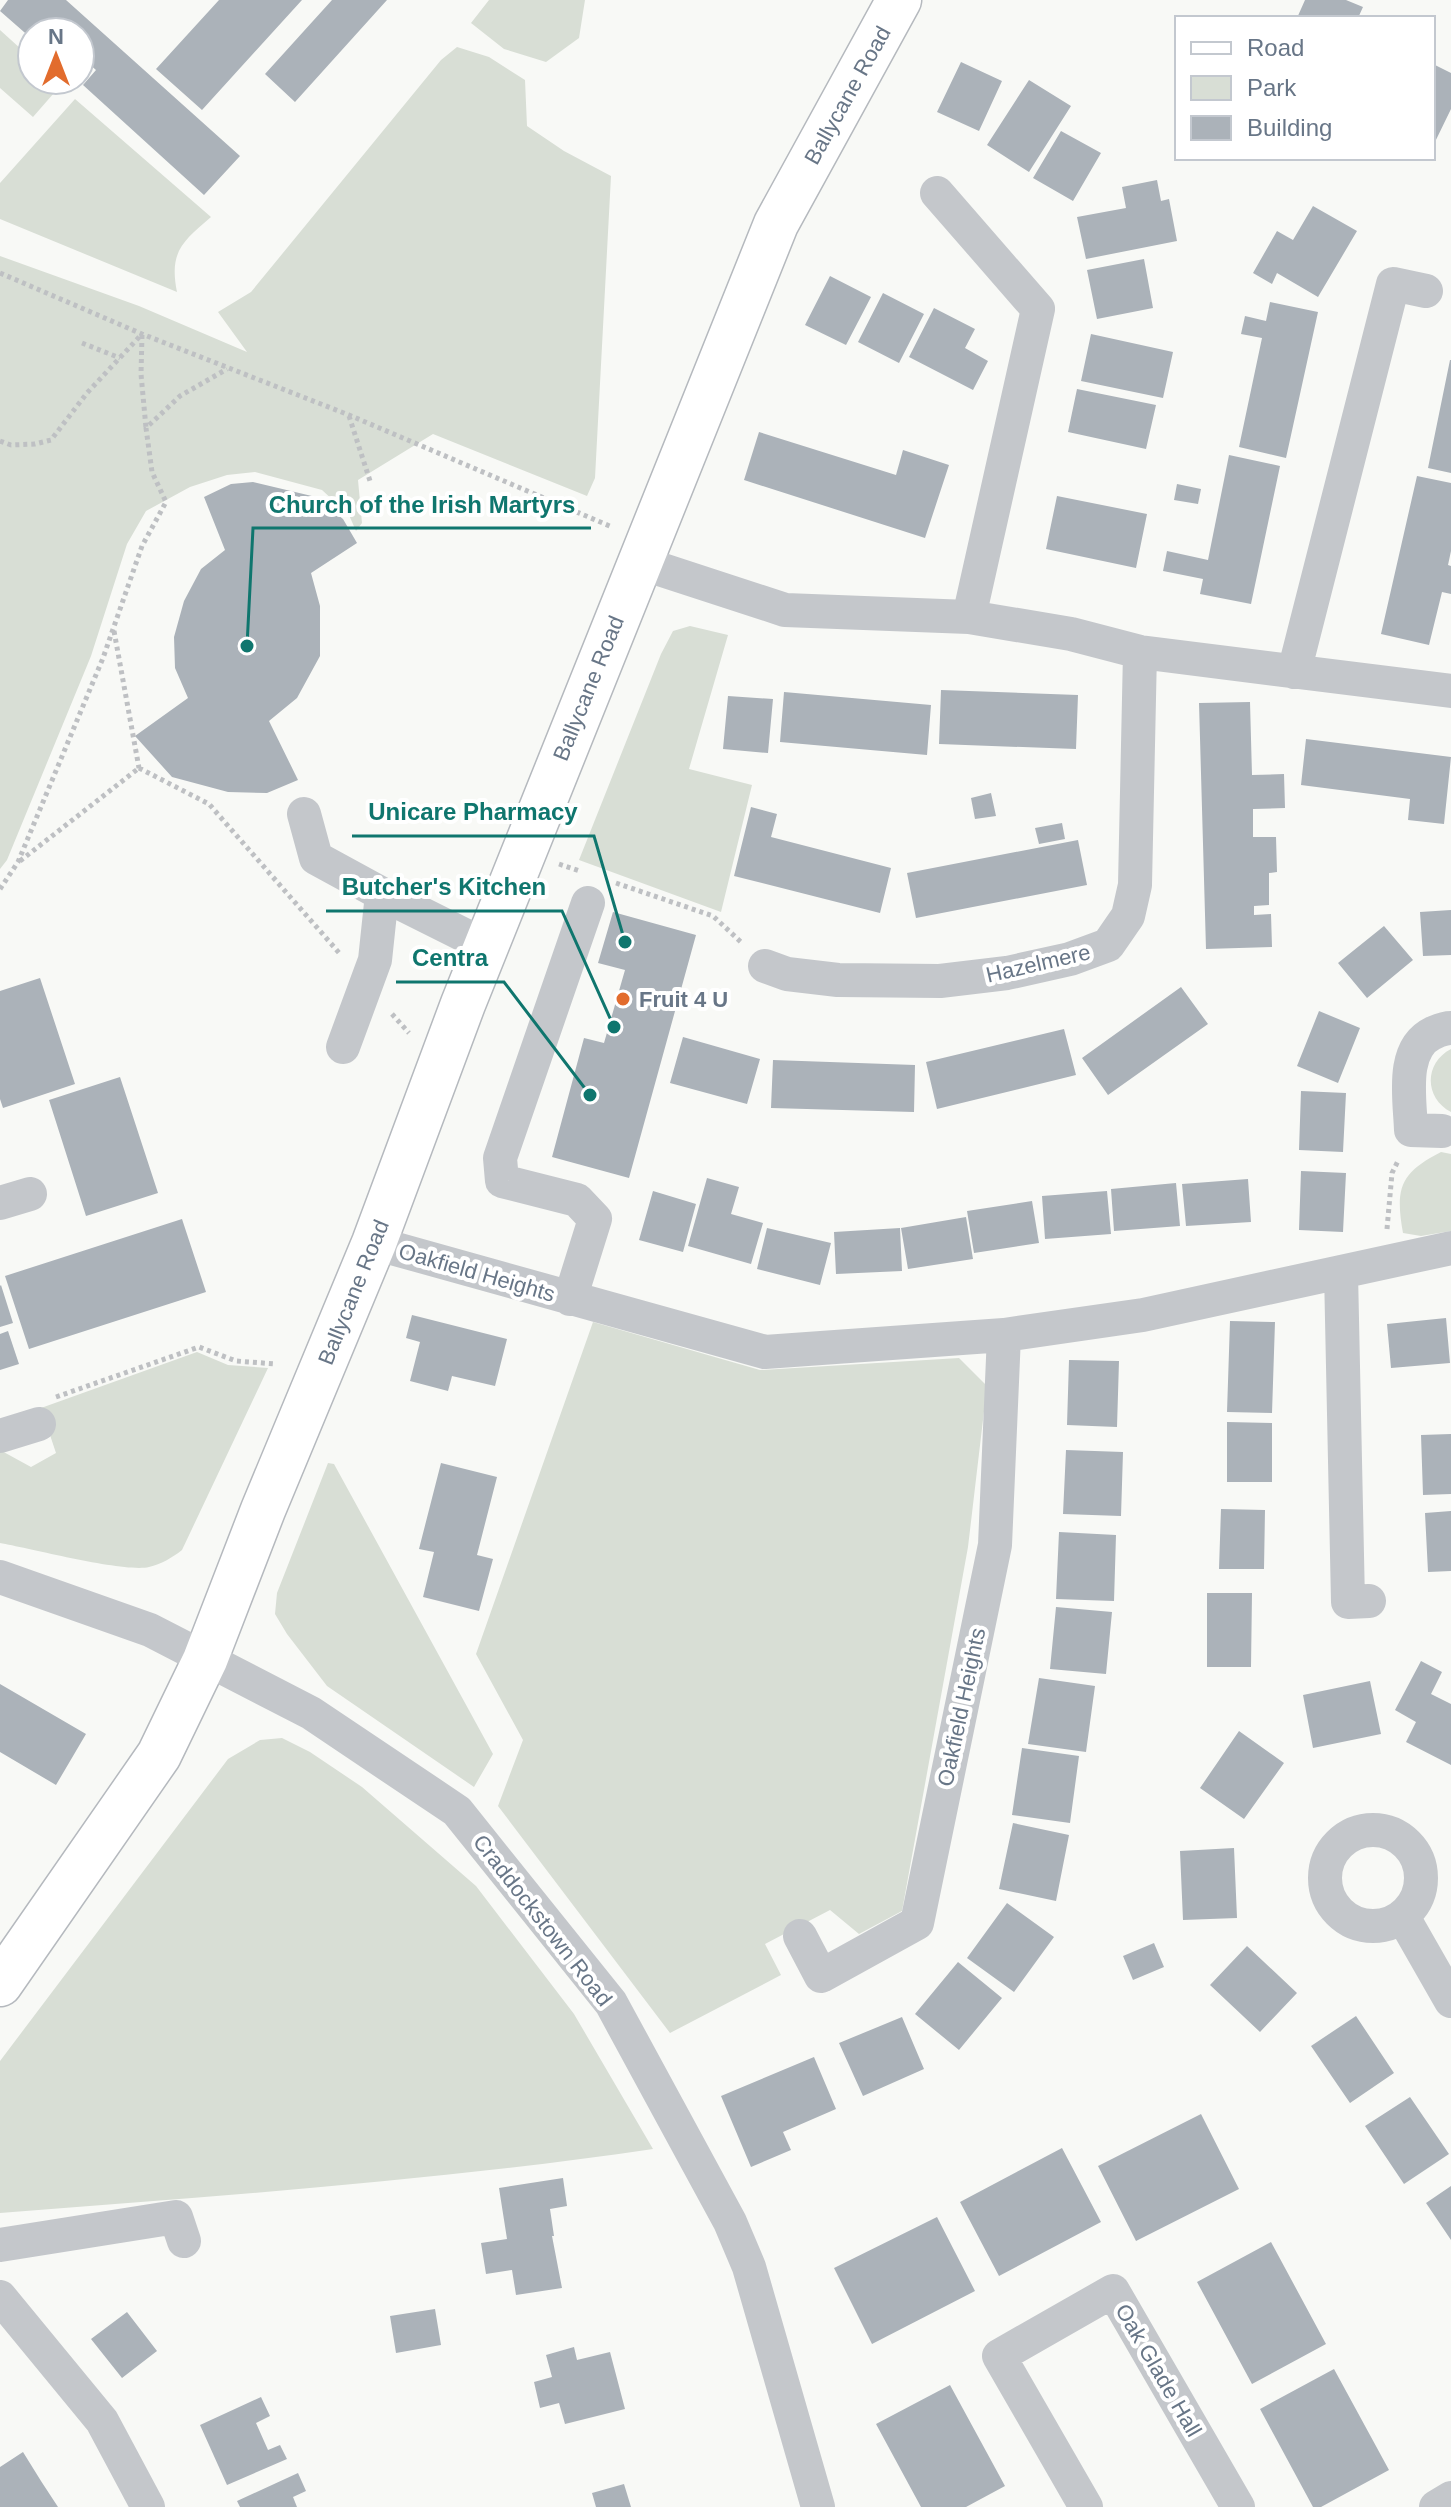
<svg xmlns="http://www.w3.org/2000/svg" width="1451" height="2507" font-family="Helvetica,sans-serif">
	<rect width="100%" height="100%" fill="#f8f9f6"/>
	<!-- green -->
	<path fill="#d8ded5" d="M489,0H585L579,38L546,62L504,49L471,23Z
		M0,30L32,59V80H55L61,85L33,117L0,88Z
		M457,47L489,57L525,80L527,126L564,151L611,176L595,478L587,496L433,434L358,480L362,523L356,531L349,515L322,490L255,472L227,475L190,487L146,511L127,544L91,656L7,860L0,869V256L139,306L247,352L218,312L251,292L441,60Z
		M75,99L211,217C182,242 169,252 177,292L0,219V183Z
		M690,626L728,635L689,769L752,785L721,912L579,860L661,654L673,631Z
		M1451,1049V1112C1424,1098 1424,1063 1451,1049Z
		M1441,1152L1451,1154V1231L1421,1236L1403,1233C1395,1188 1400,1173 1441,1152Z
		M593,1322L760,1370L959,1358L987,1386L968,1547L902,1911L859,1934L830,1910L765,1944L781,1975L670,2033L498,1806L523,1740L476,1654Z
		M197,1352L228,1365L268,1368L182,1550C172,1558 161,1564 149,1567C125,1573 29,1548 0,1543V1450L31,1467L56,1453L41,1408Z
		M328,1463L334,1464L493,1754L474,1787L327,1686L287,1634L275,1614L277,1593Z
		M282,1738L310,1752L362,1787L476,1886L574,2014L653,2149C437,2181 218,2196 0,2213V2061L228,1759L260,1740Z"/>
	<!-- building -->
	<path fill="#abb2b9" d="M8,0H66L240,156L204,195L83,85L96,70L80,56V32H32V39L0,11Z
		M219,0H302L202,110L156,69Z
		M332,0H387L295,102L265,74Z
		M1305,0H1346L1363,7L1358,18H1297Z
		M961,62L1002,81L979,131L937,112Z
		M1433,64L1451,73V109L1433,146Z
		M1029,80L1071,106L1029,172L987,145Z
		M1061,131L1101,153L1073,201L1033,178Z
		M1157,180L1161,201L1169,199L1177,241L1086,259L1077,217L1126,208L1122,187Z
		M1313,206L1357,231L1318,297L1277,273L1272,284L1253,273L1277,231L1293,240Z
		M1144,259L1153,308L1097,319L1087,270Z
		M830,276L871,297L846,345L805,325Z
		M883,293L924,314L899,363L858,342Z
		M1270,302L1318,312L1286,458L1239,447L1262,338L1241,334L1245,316L1266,321Z
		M934,308L975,329L965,348L988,361L973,390L909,357Z
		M1091,334L1173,352L1163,398L1081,381Z
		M1450,360H1451V473L1428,468Z
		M1077,389L1156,405L1146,449L1068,432Z
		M759,432L896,475L903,450L949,465L925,538L744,480Z
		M1229,455L1280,466L1251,604L1200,594L1203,579L1163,571L1167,551L1208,560Z
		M1417,476L1451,483V551L1448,565L1451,566V594L1442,592L1429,645L1381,634Z
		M253,482L316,497L343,519L357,543L311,573L320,606V656L297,698L269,721L298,780L267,793L228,792L172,777L135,736L188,698L175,668L174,637L184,601L201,569L225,550L204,497L231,484Z
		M1177,484L1201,489L1198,504L1174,500Z
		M1057,496L1147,514L1136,568L1046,549Z
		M941,690L1078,695L1076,749L939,744Z
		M784,692L931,705L927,755L780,742Z
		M728,696L773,699L768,753L723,749Z
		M1250,702L1252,775L1284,774L1285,808L1253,809V837H1276L1277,872L1269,873V905L1254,906V915L1271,914L1272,947L1206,949L1199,703Z
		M1306,739L1451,757L1444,824L1408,820L1410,799L1301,785Z
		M991,793L996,816L975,819L971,798Z
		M751,807L777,814L771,837L891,868L880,913L734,876Z
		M1062,823L1065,839L1039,844L1035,828Z
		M1078,840L1087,885L916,918L907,873Z
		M1451,910V955L1423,956L1420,912Z
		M613,912L696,935L629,1178L552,1157L584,1038L604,1043L625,970L598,963Z
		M1384,926L1413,960L1367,998L1338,963Z
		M40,978L75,1084L3,1108L0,1099V991Z
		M1181,987L1208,1024L1108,1095L1082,1058Z
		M1319,1011L1360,1028L1338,1083L1297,1066Z
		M1064,1029L1076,1075L937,1109L926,1062Z
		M683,1037L760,1059L747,1104L670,1083Z
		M773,1060L915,1065L914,1112L771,1108Z
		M120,1077L158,1193L86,1216L49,1100Z
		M1301,1091L1346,1093L1343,1152L1299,1150Z
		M1301,1171L1346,1173L1343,1232L1299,1230Z
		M707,1178L739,1187L731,1214L763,1223L751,1264L688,1246Z
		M1248,1179L1251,1222L1186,1226L1182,1184Z
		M1176,1183L1180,1226L1114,1231L1111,1189Z
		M653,1191L696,1204L683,1252L639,1240Z
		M1107,1191L1111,1234L1045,1239L1042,1196Z
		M1032,1201L1039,1243L974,1253L967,1211Z
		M966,1217L973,1259L908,1269L901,1228Z
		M182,1219L206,1292L29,1349L5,1276Z
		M767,1228L831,1243L820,1285L757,1269Z
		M900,1228L902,1271L836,1274L834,1232Z
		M1,1285L13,1323L0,1327V1286Z
		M412,1315L507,1339L495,1386L452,1376L448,1391L410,1381L420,1342L406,1338Z
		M1446,1318L1450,1363L1391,1368L1387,1324Z
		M1230,1321L1275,1322L1272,1413L1227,1412Z
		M8,1331L19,1364L0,1370V1334Z
		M1069,1360L1119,1361L1117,1427L1067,1425Z
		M1227,1422L1272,1423V1482H1227Z
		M1451,1434V1494L1423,1495L1421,1435Z
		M1066,1450L1123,1452L1121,1516L1063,1514Z
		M441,1463L497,1477L477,1555L493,1559L479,1611L423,1597L434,1552L419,1549Z
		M1221,1509L1265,1510L1264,1569H1219Z
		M1451,1511V1571L1428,1572L1425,1513Z
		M1059,1532L1116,1535L1114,1601L1056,1599Z
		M1207,1593H1252L1251,1667H1207Z
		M1056,1607L1112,1612L1106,1674L1050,1669Z
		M1421,1661L1442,1672L1431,1694L1451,1704V1765L1406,1742L1416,1722L1395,1710Z
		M1039,1678L1095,1686L1086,1752L1028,1744Z
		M1370,1681L1381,1734L1313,1748L1303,1695Z
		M0,1684L86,1734L56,1785L0,1752Z
		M1239,1731L1284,1763L1244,1819L1200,1788Z
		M1022,1748L1079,1756L1070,1823L1012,1815Z
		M1013,1823L1069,1835L1056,1901L999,1889Z
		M1234,1848L1237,1918L1183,1920L1180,1851Z
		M1007,1903L1054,1937L1014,1992L967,1958Z
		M1154,1943L1164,1967L1133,1980L1123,1956Z
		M1247,1946L1297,1993L1260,2032L1210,1985Z
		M958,1962L1002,1998L959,2050L915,2014Z
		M1356,2016L1394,2073L1350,2103L1311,2046Z
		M902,2017L924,2069L863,2096L839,2043Z
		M814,2057L836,2109L783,2132L791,2150L751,2167L721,2096Z
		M1410,2097L1449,2154L1404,2184L1365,2126Z
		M1201,2114L1239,2189L1136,2241L1098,2166Z
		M1062,2148L1101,2222L999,2276L960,2202Z
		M563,2178L567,2206L550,2209L554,2236H552L562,2288L516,2295L512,2270L486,2274L481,2243L507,2239L499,2188Z
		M1451,2186V2240L1426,2203Z
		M937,2217L975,2291L872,2344L834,2268Z
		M1271,2242L1326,2344L1252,2384L1197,2282Z
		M435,2309L441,2345L396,2353L390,2316Z
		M127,2312L157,2351L122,2378L91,2339Z
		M574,2347L577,2360L610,2352L625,2409L565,2424L559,2403L540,2408L534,2382L552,2377L546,2355Z
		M1334,2369L1389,2470L1321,2507H1313L1260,2409Z
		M950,2385L1005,2486L966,2507H921L876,2424Z
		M261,2397L270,2416L256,2423L268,2450L280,2445L287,2459L227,2485L200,2425Z
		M23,2452L41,2481L58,2507H0V2467Z
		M298,2473L306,2491L293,2497L297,2507H240L237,2501Z
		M624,2484L631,2507H596L592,2493Z"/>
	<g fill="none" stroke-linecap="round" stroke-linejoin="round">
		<!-- major casing -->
		<g stroke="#b5b9be" stroke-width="47">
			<path id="major" d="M0,1984L159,1755L205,1660L263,1510L374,1243L463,1004L776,224L899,0"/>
		</g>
		<!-- path -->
		<path stroke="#bec0c3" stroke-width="5" stroke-dasharray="4 4" stroke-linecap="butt" d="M0,273L142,334L349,415L612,527
			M142,335L141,374L146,428
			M82,343L120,358
			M349,416L371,484
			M0,441L11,445L35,444L51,440L87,393L142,334
			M114,631L139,768
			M139,768L209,804L341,955
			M20,861L139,768
			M559,864L580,871
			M616,883L713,916L742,943
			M0,889L18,862L103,658L142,546L166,502L152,472L146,428L180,396L227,369
			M392,1014L409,1033
			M1387,1229L1392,1173L1398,1161
			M56,1397L199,1347L236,1361L276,1364"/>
		<!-- minor -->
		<path stroke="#c4c7cb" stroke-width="34" d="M937,193L1038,309L969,617
			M638,562L785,610L969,617L1071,634L1140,652L1451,691
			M1294,672L1393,284L1426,291
			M304,814L316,858L382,894
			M765,966L787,974L838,980L940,981L1007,973L1070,959L1108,945L1128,916L1135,885L1140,652
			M343,1047L375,960L382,894L486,946
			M1442,1131L1411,1130C1410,1099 1400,1049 1433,1033C1440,1030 1444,1028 1451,1028
			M0,1203L30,1194
			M374,1243L765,1352L1004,1335L1143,1315L1451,1248
			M1341,1272L1348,1602L1369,1601
			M570,1299L595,1219L577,1200L502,1181L500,1158L588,903
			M0,1436L39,1424
			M0,1577L150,1630L311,1713L457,1811L611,2003L730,2222L749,2267L818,2507
			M1325 1878a48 48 0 1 1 96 0a48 48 0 1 1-96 0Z
			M1403,1917L1451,2001
			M800,1936L821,1976L917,1923L995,1545L1004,1335
			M0,2245L176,2217L184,2241
			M0,2297L102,2421L148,2507
			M1086,2507L999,2356L1113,2291L1238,2507
			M1436,2507L1451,2498"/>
		<!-- major -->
		<use href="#major" stroke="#fff" stroke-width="44"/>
	</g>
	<!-- markers -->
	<circle fill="#e26c2d" stroke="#fff" stroke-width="3" cx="623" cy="999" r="8"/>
	<g text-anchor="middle" stroke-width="8" stroke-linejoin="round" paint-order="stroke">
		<!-- street labels -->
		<g font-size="22" fill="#687687" stroke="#fff">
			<text transform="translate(847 95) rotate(-61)" y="8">Ballycane Road</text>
			<text transform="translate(588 688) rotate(-68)" y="8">Ballycane Road</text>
			<text transform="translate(1038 963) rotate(-13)" y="8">Hazelmere</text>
			<text transform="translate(477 1272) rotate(16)" y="8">Oakfield Heights</text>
			<text transform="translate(353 1292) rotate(-68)" y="8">Ballycane Road</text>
			<text transform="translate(961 1707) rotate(-78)" y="8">Oakfield Heights</text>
			<text transform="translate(543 1920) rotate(52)" y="8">Craddockstown Road</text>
			<text transform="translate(1159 2370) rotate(60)" y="8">Oak Glade Hall</text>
		</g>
		<!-- poi labels -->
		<g font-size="22" font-weight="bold" fill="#687687" stroke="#fff" text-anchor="start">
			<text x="639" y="1007">Fruit 4 U</text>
		</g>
	</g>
	<!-- callouts -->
	<path fill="none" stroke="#0f766e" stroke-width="3" d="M247 646L253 528H591M625 942L594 836H352M614 1027L562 911H326M590 1095L504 982H396"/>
	<g fill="#0f766e" stroke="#fff" stroke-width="3">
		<circle cx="247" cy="646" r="8"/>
		<circle cx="625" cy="942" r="8"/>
		<circle cx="614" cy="1027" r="8"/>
		<circle cx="590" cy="1095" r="8"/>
	</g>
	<g font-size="24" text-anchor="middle" font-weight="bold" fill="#0f766e" stroke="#fff" stroke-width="8" stroke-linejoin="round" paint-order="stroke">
		<text x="422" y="513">Church of the Irish Martyrs</text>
		<text x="473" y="820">Unicare Pharmacy</text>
		<text x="444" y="895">Butcher's Kitchen</text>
		<text x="450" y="966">Centra</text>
	</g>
	<!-- legend -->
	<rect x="1175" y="16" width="260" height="144" fill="#ffffff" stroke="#c3c8cf" stroke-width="2"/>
	<rect x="1191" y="42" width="40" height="12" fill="#ffffff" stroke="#c3c8cf" stroke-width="2"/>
	<text x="1247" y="56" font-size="24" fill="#687687">Road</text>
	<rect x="1191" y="76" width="40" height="24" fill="#d8ded5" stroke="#c3c8cf" stroke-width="2"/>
	<text x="1247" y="96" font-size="24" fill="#687687">Park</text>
	<rect x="1191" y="116" width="40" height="24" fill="#abb2b9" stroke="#c3c8cf" stroke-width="2"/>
	<text x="1247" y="136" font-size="24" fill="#687687">Building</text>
	<!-- north arrow -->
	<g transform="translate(56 56)"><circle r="38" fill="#ffffff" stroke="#c3c8cf" stroke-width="2"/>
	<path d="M0-6L14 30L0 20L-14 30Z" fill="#e26c2d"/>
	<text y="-12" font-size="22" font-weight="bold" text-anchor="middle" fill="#687687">N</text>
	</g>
</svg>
